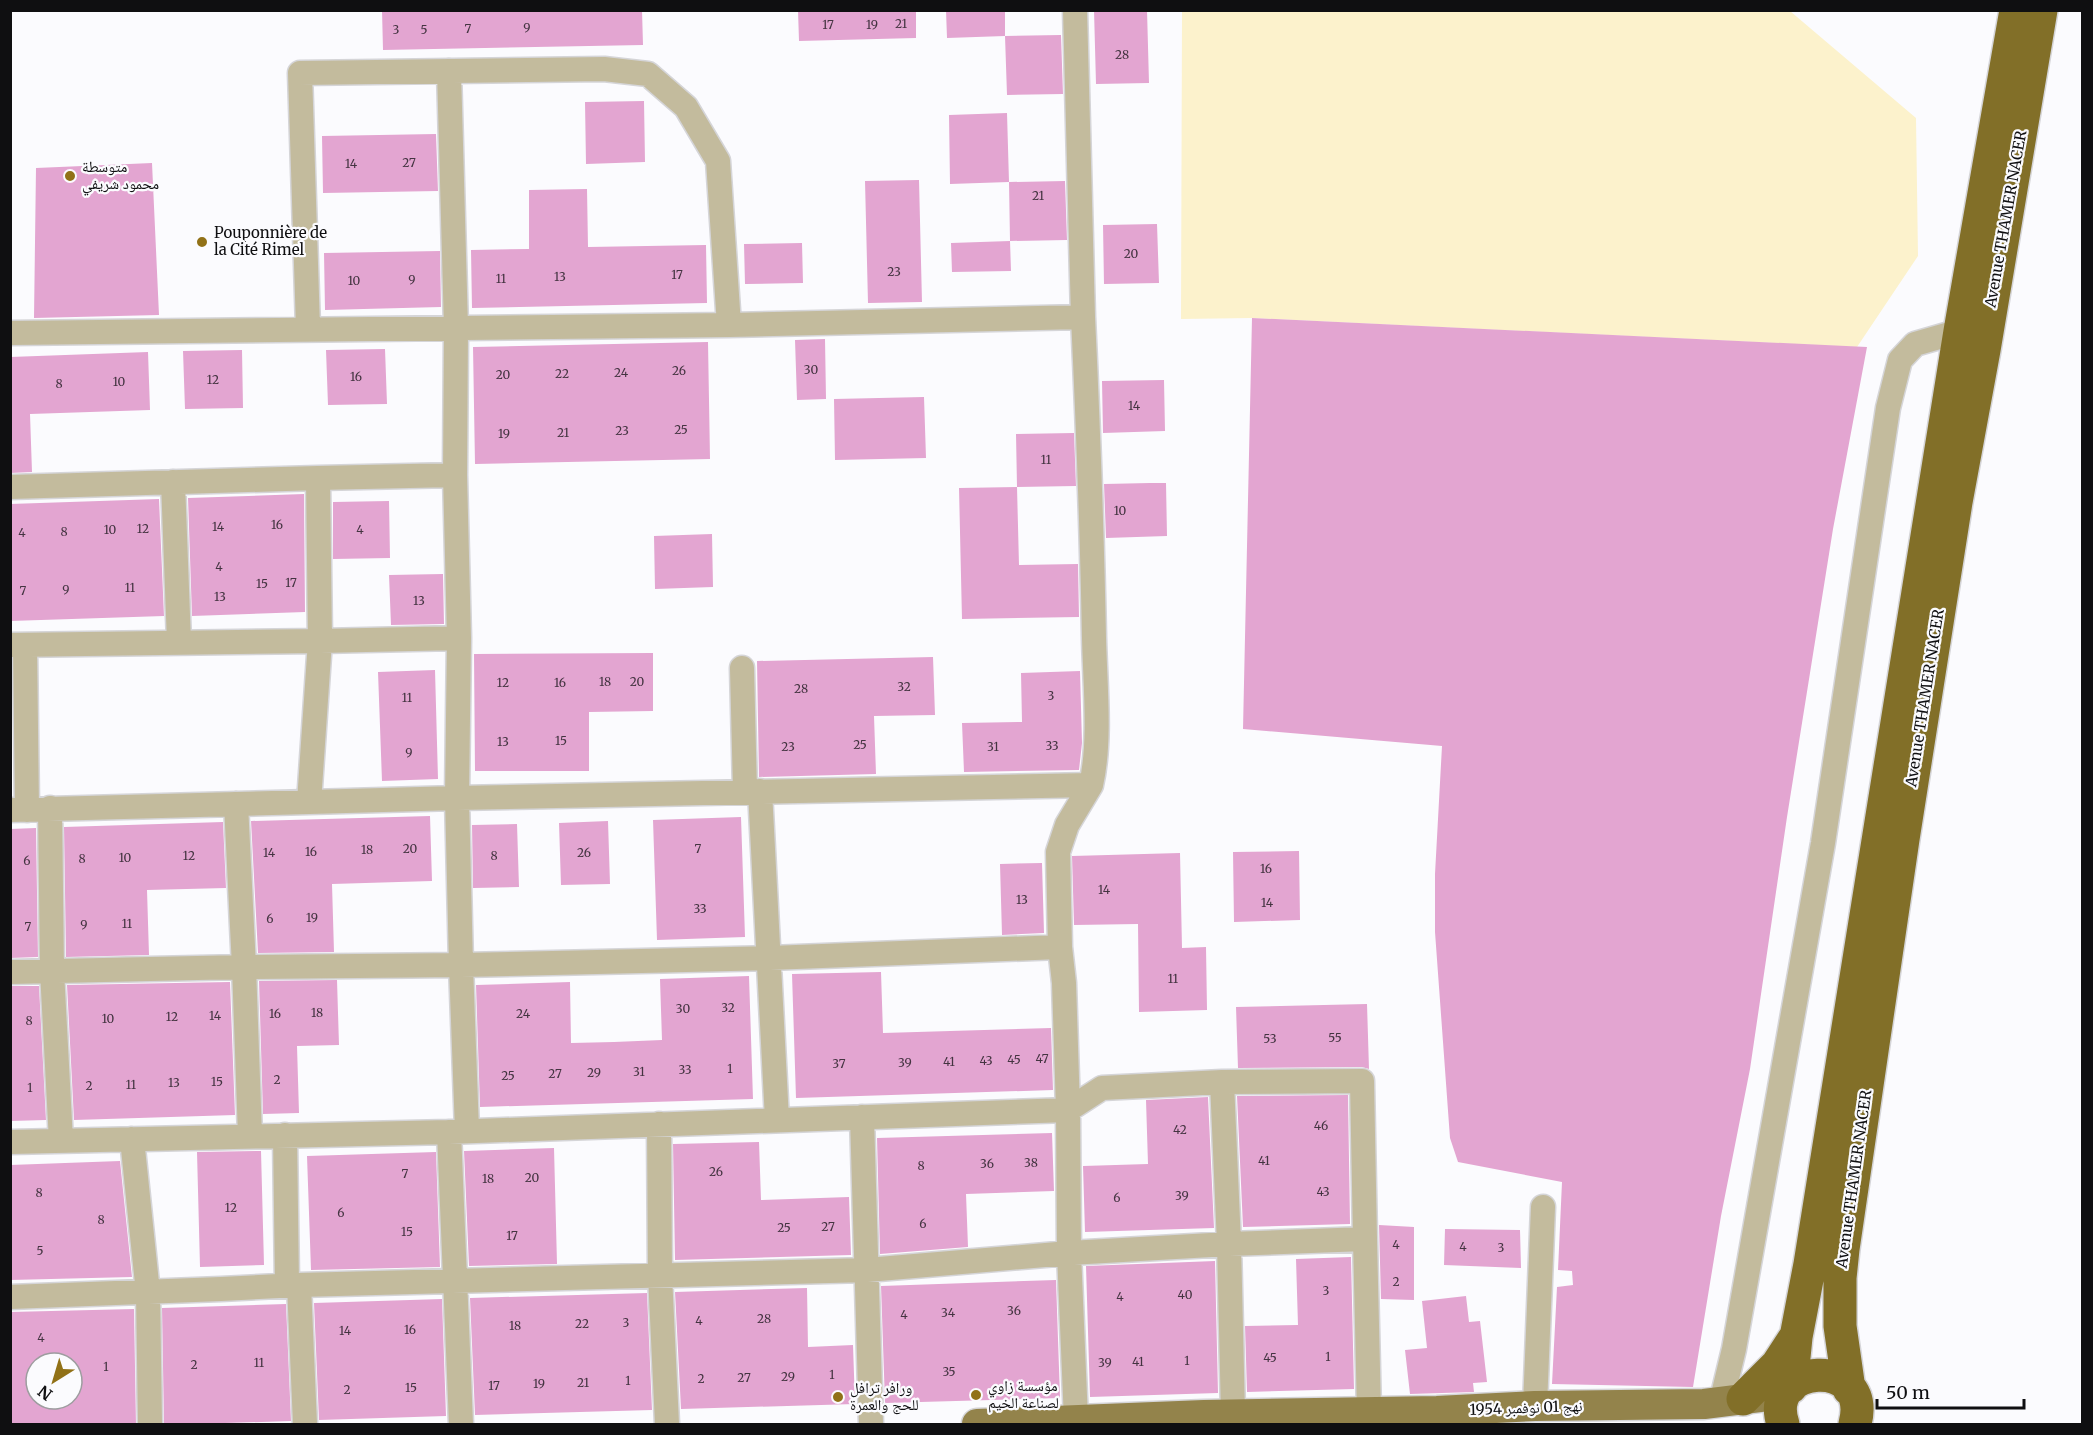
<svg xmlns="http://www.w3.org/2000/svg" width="2093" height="1435" font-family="Merriweather,'Noto Naskh Arabic',serif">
	<rect width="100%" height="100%" fill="#fbfbfe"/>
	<!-- sand -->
	<path fill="#fcf2cc" d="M1182,11H1790L1916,118L1918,256L1857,347L1252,318L1181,319Z"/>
	<!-- building -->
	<path fill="#e3a5d1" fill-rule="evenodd" d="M382,10H642L643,45L383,50Z
		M798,10H916V38L799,41Z
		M946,10H1005V36L947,38Z
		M1094,10H1147L1149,83L1096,84Z
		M1061,35L1063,94L1007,95L1005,36Z
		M644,101L645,162L586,164L585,102Z
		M1007,113L1009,182L950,184L949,115Z
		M436,134L438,191L323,193L322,136Z
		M152,163L159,315L34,318L36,168Z
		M919,180L922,302L868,303L865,181Z
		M1065,181L1067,240L1010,241L1009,182Z
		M587,189L588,247L706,245L707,303L472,308L471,250L529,249V190Z
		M1157,224L1159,283L1104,284L1103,225Z
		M1010,241L1011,271L952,272L951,243Z
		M802,243L803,283L745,284L744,244Z
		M440,251L441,307L325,310L324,253Z
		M1252,318L1867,347L1833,529L1787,817L1750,1069L1721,1216L1693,1387L1552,1384L1557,1287L1573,1285L1572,1271L1558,1270L1562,1182L1458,1162L1450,1138L1435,932V874L1442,746L1243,729Z
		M825,339L826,399L797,400L795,340Z
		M708,342L710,459L475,464L473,347Z
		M385,349L387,404L328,405L326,350Z
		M242,350L243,408L185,409L183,351Z
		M148,352L150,410L30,414L32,472L10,473V357Z
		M1164,380L1165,431L1103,433L1102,381Z
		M924,397L926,458L835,460L834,399Z
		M1074,433L1076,486L1017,487L1016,434Z
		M1150,483H1166L1167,536L1106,538L1104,484Z
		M1017,487L1019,565L1078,564L1079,617L962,619L959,488Z
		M304,494L305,612L192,616L188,498Z
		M159,499L164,616L10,621V504Z
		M389,501L390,558L333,559V502Z
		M712,534L713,587L655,589L654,536Z
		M443,574L444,624L391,625L389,575Z
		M653,653V711L589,712V771H475L474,654Z
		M933,657L935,715L874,716L876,774L759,777L757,661Z
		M435,670L438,779L382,781L378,672Z
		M1080,671L1082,743L1079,770L964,772L962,723L1022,722L1021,673Z
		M430,816L432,881L332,884L334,952L258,953L251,821Z
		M741,817L745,937L657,940L653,820Z
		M608,821L610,884L561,885L559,823Z
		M223,822L226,888L147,890L149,955L66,957L64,827Z
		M517,824L519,887L473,888L472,825Z
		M36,828L38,957L10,958V829Z
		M1299,851L1300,920L1234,922L1233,852Z
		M1180,853L1182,948L1206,947L1207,1010L1139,1012L1138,924L1074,925L1072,856Z
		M1042,863L1044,933L1002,935L1000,864Z
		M881,972L883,1033L1051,1028L1053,1090L796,1098L792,974Z
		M749,976L753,1099L480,1107L476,985L570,982L571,1043L614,1042L662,1040L660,979Z
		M337,980L339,1045L297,1046L299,1113L263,1114L259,981Z
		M230,982L235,1115L74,1120L67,985Z
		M10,986H39L46,1120L10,1121Z
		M1367,1004L1369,1069L1362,1067L1238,1068L1236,1007Z
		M1348,1095L1350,1224L1243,1227L1237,1096Z
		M1208,1097L1214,1228L1085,1232L1083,1166L1148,1164L1146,1100Z
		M1052,1133L1054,1191L966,1194L968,1247L880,1254L877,1138Z
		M759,1142L761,1200L849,1197L851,1255L675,1260L673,1144Z
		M554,1148L557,1264L469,1266L464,1151Z
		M261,1151L264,1265L200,1267L197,1152Z
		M436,1152L440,1267L311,1270L307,1156Z
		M120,1161L132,1277L10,1280V1165Z
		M1379,1225L1414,1227V1300L1381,1299Z
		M1445,1229L1520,1230L1521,1268L1444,1265Z
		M1351,1257L1354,1389L1247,1392L1245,1326L1298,1325L1296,1259Z
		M1215,1261L1218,1393L1090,1397L1086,1266Z
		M1056,1280L1060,1398L885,1403L881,1286Z
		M807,1288L808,1347L853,1345L855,1404L681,1409L675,1292Z
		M647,1293L652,1410L475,1415L470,1298Z
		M1466,1296L1469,1322L1480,1321L1487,1382L1473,1383L1474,1392L1410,1394L1405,1350L1427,1348L1422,1301Z
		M442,1299L446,1416L319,1420L314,1303Z
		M286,1304L291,1421L164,1425L162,1308Z
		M134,1309L136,1425H10V1312ZM36,1363H72V1399H36Z"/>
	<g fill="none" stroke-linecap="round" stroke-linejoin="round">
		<!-- minor casing -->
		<g stroke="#d5d5d8" stroke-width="27">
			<path id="minor" d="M1075,10L1083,317
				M308,328L300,73L604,69L648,74L686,107L718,161L729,325
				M10,333L729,325L1083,317C1088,424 1092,531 1094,638C1095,684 1101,741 1091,785L457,798L10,810
				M318,478L455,475
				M173,482L179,642
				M10,487L318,478L320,641L10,645
				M25,645L27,810
				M742,668L745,791
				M1091,785L1067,825L1058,852L1060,947L1064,983L1068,1110L1102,1088L1222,1082L1362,1081L1365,1239
				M760,791L777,1120
				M309,802L320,641L459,638
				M50,808L52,971L61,1141
				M10,972L244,967L236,804
				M1222,1082L1229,1244L1233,1414
				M862,1117L871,1424
				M659,1124L660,1275L667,1424
				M467,1131L461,965L770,958L1060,947
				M449,1132L461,1424
				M285,1135L287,1285
				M250,1136L244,967L461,965L457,798L459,638L455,475L456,328L449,71
				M132,1139L148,1293L150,1424
				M10,1142L449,1132L1068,1110L1069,1253L1229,1244L1365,1239L1369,1412
				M299,1285L305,1424
				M10,1297L221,1289L299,1285L867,1270L1069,1253L1076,1420
				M1721,1403L1734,1349L1823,843L1888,408L1900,360L1915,344L1960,331
				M1535,1406L1543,1207"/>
		</g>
		<!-- major casing -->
		<g stroke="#d5d5d8" stroke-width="33">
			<path id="major" d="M977,1424L1204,1415L1437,1411L1535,1406L1704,1404L1768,1396"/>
		</g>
		<!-- highway casing -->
		<g stroke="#d5d5d8" stroke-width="36">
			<path id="highway" d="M1791,1387L1796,1337L1810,1264L1960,331L2016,10
				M1849,1389L1840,1326V1278L1843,1249L1903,839L1956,502L1984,350L2041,10
				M1743,1399L1777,1365L1794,1339
				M1783,1424C1762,1363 1873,1355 1855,1424"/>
		</g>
		<!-- minor -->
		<use href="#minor" stroke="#c3bb9d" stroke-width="24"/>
		<!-- major -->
		<use href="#major" stroke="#93834b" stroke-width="30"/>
		<!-- highway -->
		<use href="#highway" stroke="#826f28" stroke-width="33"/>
	</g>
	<!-- markers -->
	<g fill="#917117" stroke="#fbfbfe" stroke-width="2">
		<circle cx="70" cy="176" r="6"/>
		<circle cx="202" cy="242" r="6"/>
		<circle cx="976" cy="1395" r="6"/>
		<circle cx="838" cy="1397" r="6"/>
	</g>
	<g text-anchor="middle" stroke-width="4.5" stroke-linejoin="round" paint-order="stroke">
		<!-- number labels -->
		<g font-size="12" fill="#443441">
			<text x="901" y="28">21</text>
			<text x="828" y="29">17</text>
			<text x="872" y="29">19</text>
			<text x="527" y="32">9</text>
			<text x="468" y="33">7</text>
			<text x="396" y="34">3</text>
			<text x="424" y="34">5</text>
			<text x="1122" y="59">28</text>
			<text x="409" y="167">27</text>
			<text x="351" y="168">14</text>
			<text x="1038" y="200">21</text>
			<text x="1131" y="258">20</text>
			<text x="894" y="276">23</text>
			<text x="677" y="279">17</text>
			<text x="560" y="281">13</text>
			<text x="501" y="283">11</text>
			<text x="412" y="284">9</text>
			<text x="354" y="285">10</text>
			<text x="811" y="374">30</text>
			<text x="679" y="375">26</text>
			<text x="621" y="377">24</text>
			<text x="562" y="378">22</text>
			<text x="503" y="379">20</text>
			<text x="356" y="381">16</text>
			<text x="213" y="384">12</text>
			<text x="119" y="386">10</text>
			<text x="59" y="388">8</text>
			<text x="1134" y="410">14</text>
			<text x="681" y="434">25</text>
			<text x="622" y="435">23</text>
			<text x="563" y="437">21</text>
			<text x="504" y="438">19</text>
			<text x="1046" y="464">11</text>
			<text x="1120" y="515">10</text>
			<text x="277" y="529">16</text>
			<text x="218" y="531">14</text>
			<text x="143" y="533">12</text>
			<text x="110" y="534">10</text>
			<text x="360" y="534">4</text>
			<text x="64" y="536">8</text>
			<text x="22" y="537">4</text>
			<text x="219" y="571">4</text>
			<text x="291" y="587">17</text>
			<text x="262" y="588">15</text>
			<text x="130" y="592">11</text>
			<text x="66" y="594">9</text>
			<text x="23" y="595">7</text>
			<text x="220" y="601">13</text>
			<text x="419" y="605">13</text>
			<text x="605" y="686">18</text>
			<text x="637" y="686">20</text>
			<text x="503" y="687">12</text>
			<text x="560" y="687">16</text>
			<text x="904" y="691">32</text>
			<text x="801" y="693">28</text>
			<text x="1051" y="700">3</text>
			<text x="407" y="702">11</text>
			<text x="561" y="745">15</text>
			<text x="503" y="746">13</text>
			<text x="860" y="749">25</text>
			<text x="1052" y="750">33</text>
			<text x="788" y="751">23</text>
			<text x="993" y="751">31</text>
			<text x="409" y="757">9</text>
			<text x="410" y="853">20</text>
			<text x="698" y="853">7</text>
			<text x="367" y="854">18</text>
			<text x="311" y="856">16</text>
			<text x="269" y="857">14</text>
			<text x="584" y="857">26</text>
			<text x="189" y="860">12</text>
			<text x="494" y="860">8</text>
			<text x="125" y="862">10</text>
			<text x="82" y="863">8</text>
			<text x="27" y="865">6</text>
			<text x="1266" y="873">16</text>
			<text x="1104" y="894">14</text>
			<text x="1022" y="904">13</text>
			<text x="1267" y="907">14</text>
			<text x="700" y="913">33</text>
			<text x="312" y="922">19</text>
			<text x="270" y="923">6</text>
			<text x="127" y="928">11</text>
			<text x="84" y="929">9</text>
			<text x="28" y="931">7</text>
			<text x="1173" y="983">11</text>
			<text x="728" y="1012">32</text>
			<text x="683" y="1013">30</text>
			<text x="317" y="1017">18</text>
			<text x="275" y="1018">16</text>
			<text x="523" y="1018">24</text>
			<text x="215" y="1020">14</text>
			<text x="172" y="1021">12</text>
			<text x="108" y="1023">10</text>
			<text x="29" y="1025">8</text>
			<text x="1335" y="1042">55</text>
			<text x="1270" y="1043">53</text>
			<text x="1042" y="1063">47</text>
			<text x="1014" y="1064">45</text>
			<text x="986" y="1065">43</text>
			<text x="949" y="1066">41</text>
			<text x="905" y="1067">39</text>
			<text x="839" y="1068">37</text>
			<text x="730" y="1073">1</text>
			<text x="685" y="1074">33</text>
			<text x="639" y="1076">31</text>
			<text x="594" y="1077">29</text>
			<text x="555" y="1078">27</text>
			<text x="508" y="1080">25</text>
			<text x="277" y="1084">2</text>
			<text x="217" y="1086">15</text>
			<text x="174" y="1087">13</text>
			<text x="131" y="1089">11</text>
			<text x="89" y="1090">2</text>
			<text x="30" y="1092">1</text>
			<text x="1321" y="1130">46</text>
			<text x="1180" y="1134">42</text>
			<text x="1264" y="1165">41</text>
			<text x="1031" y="1167">38</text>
			<text x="987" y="1168">36</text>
			<text x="921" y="1170">8</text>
			<text x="716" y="1176">26</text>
			<text x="405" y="1178">7</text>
			<text x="532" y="1182">20</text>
			<text x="488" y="1183">18</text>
			<text x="1323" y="1196">43</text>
			<text x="39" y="1197">8</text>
			<text x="1182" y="1200">39</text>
			<text x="1117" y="1202">6</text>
			<text x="231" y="1212">12</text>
			<text x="341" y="1217">6</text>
			<text x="101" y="1224">8</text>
			<text x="923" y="1228">6</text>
			<text x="828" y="1231">27</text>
			<text x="784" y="1232">25</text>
			<text x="407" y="1236">15</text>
			<text x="512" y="1240">17</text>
			<text x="1396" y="1249">4</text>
			<text x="1463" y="1251">4</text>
			<text x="1501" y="1252">3</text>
			<text x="40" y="1255">5</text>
			<text x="1396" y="1286">2</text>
			<text x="1326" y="1295">3</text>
			<text x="1185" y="1299">40</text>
			<text x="1120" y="1301">4</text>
			<text x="1014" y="1315">36</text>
			<text x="948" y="1317">34</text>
			<text x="904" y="1319">4</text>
			<text x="764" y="1323">28</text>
			<text x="699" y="1325">4</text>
			<text x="626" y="1327">3</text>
			<text x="582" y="1328">22</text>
			<text x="515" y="1330">18</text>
			<text x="410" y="1334">16</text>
			<text x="345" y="1335">14</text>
			<text x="41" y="1342">4</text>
			<text x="1328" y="1361">1</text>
			<text x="1270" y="1362">45</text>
			<text x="1187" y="1365">1</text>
			<text x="1138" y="1366">41</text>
			<text x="259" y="1367">11</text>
			<text x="1105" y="1367">39</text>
			<text x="194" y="1369">2</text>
			<text x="106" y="1371">1</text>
			<text x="949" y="1376">35</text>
			<text x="832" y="1379">1</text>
			<text x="788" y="1381">29</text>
			<text x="744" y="1382">27</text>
			<text x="701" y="1383">2</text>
			<text x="628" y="1385">1</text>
			<text x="583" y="1387">21</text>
			<text x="539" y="1388">19</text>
			<text x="494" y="1390">17</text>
			<text x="411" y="1392">15</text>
			<text x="347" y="1394">2</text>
		</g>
		<!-- poi labels -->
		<g font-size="15" fill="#0f0f11" stroke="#fbfbfe" text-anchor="start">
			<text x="82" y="172">متوسطة<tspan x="82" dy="17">محمود شريفي</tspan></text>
			<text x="214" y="238">Pouponnière de<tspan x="214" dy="17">la Cité Rimel</tspan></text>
			<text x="988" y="1391">مؤسسة زاوي<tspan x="988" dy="17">لصناعة الخيم</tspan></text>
			<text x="850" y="1393">ورافر ترافل<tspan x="850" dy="17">للحج والعمرة</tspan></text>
		</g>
		<!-- street labels -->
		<g font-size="15" fill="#0f0f11" stroke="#fbfbfe">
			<text transform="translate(2006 219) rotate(-80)" y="5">Avenue THAMER NACER</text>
			<text transform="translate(1925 698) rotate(-81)" y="5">Avenue THAMER NACER</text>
			<text transform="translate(1854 1179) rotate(-82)" y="5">Avenue THAMER NACER</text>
			<text transform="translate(1526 1408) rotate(-2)" y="5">نهج 01 نوفمبر 1954</text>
		</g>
	</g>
	<!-- border -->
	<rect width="2093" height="1435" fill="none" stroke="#0f0f11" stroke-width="24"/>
	<!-- north arrow -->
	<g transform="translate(54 1381) rotate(217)"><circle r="28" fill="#fbfbfe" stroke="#9d9d9f" stroke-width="1.5"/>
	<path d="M0-4.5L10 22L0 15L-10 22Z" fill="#917117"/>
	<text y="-9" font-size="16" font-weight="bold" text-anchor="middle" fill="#0f0f11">N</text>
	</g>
	<!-- scale -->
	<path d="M1877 1399v9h147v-9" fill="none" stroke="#0f0f11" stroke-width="3"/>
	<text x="1886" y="1399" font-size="18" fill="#0f0f11" stroke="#fbfbfe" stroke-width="4.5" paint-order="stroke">50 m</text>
</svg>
